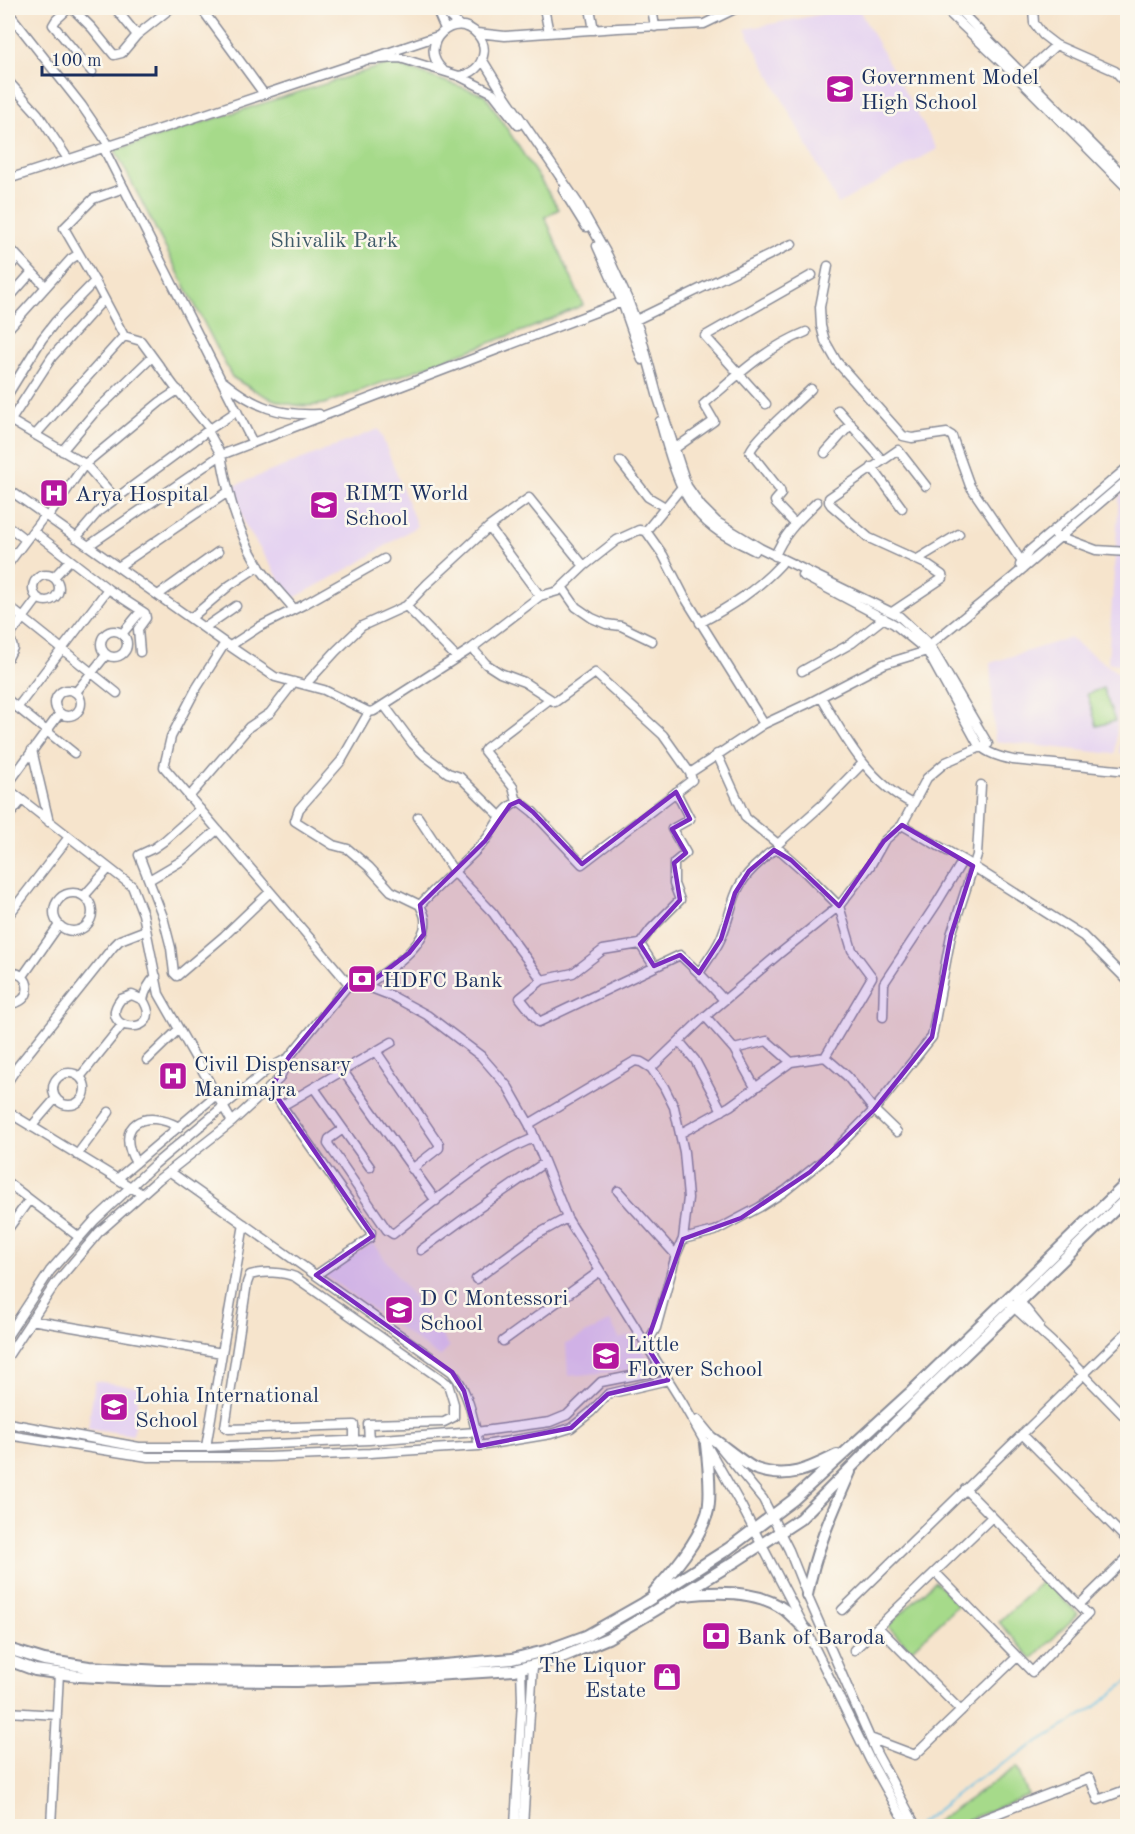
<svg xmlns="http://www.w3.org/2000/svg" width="1135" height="1834" font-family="'Old Standard TT',serif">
	<rect width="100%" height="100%" fill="#fbf7ec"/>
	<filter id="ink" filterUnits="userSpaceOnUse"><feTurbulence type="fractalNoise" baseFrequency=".0167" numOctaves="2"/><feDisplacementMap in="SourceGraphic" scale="12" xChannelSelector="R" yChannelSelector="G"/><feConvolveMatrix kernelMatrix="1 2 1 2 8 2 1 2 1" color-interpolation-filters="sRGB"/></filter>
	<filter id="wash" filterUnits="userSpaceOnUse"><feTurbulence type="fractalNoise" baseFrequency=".008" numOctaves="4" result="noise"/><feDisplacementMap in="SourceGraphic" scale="24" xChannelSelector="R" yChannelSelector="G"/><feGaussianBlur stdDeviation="1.35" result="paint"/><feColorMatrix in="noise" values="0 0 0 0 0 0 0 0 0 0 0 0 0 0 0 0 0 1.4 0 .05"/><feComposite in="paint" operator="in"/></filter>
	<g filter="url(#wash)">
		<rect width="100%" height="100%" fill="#f6e4cc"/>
		<!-- built -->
		<path fill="#e5d3f1" d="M854,8H858L937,149L838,204L745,29Z
			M379,429L417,526L357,564L292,599L245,525L233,486Z
			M1127,489V754L1119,753L1126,665L1108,663L1119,496Z
			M1069,638L1121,675L1115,754L995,741L990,663Z
			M373,1243L450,1347L440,1357L323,1274Z
			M610,1321L620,1339L633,1335L653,1368L568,1376L566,1344Z
			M95,1381L139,1387L133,1435L88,1428Z"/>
		<!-- green -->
		<path fill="#a6da8a" stroke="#608474" stroke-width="1.5" d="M391,63L485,95L559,209L545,217L583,305L533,327L324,404C287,411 262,396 232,377L115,150Z
			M1103,688L1115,721L1097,726L1087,694Z
			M1043,1580L1078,1614L1032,1659L999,1622Z
			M935,1581L958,1605L911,1650L888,1626Z
			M1017,1767L1028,1795L953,1826H930Z"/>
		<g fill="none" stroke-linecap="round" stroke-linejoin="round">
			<!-- stream -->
			<path stroke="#67c0e4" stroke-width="2" d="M918,1825L973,1782L1094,1708L1128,1681"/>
		</g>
	</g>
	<g filter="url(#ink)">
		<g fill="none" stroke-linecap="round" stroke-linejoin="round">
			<!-- minor casing -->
			<g stroke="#888a95" stroke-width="11">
				<path id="minor" d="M69,8L56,20L53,25L92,72
					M72,8L92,28L114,55L122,53L137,35L171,8
					M115,8L137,35
					M201,8L264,94
					M436,8L445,29
					M440,8L459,25
					M544,8L549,33
					M590,8L594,30
					M652,8L655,27
					M944,8L1019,79L1128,189
					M957,8L1128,180
					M1033,8L1034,23L1043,35L1056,45L1115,71L1128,85
					M8,12L82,106L110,147
					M477,33L505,36L618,28L704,24L737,8
					M482,59L501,90L578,203L608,256L628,300L641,335L658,398L687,486L701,506L717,522L760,548L899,616L930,645L988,744L946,762L927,778L902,825L963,860L1083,936L1128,981
					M364,60L400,58L459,76L493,93L518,125
					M443,70C415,44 456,8 478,35C483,41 485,49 483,56C480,68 471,74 459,76
					M1024,74L1056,45
					M8,81L38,114L68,159
					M104,149L253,443
					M8,179C151,133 294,84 438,36
					M124,188L93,199L64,228L97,285L124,336L141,341L174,386L210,429
					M563,190L586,227
					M8,246L46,287
					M597,246L622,302L642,360
					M828,266L820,307L821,326L825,341L837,362L903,436L912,438L947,433L952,436L970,486L1022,562
					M8,269L18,257
					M8,299L32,272
					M636,320L792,244
					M8,329L71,259L79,254
					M224,382C255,407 279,416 319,414
					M8,394L42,339L56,321L95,281
					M766,404L705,336L812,275
					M838,410L882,460
					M8,419L85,464L116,499
					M11,420L52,357L104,299
					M660,421C671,459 680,503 714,528C726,538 742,544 755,551
					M36,434L124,336
					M672,450L677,447L714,421L704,404C738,375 764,349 806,332
					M62,451L94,413L152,357
					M825,453L851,424
					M620,461L648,497L665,507
					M872,467L902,508
					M682,487L646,531L663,555L684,596L764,724L809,703L884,664L927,651
					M8,489L225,643L196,689L171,737L164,767L349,984L366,986L392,996L427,1015L481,1056L508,1087L529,1124L567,1218L682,1402L742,1507L806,1630L870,1760L907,1826
					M48,517L85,464L160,402L178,390
					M795,524L776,504L775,501L781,494L780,490L750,452C754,439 799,401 811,389
					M8,526L26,540
					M489,527L540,596
					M33,531L108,589L145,613L146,618L138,629L140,652
					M1056,535L1096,550L1128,552
					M76,538L99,511L210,429L237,411
					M88,546L221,455L208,431
					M775,556C784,533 800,519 817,502
					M916,560L959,534
					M8,564L45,515
					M1020,565L1029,551L1128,467
					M118,567L228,492
					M33 588a13 13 0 1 1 26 0a13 13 0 1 1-26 0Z
					M802,575L894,624L927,651L978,744C988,754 1000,757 1013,760L1128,771
					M54,577L70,560
					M562,587L576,607L592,618L606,624L621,626L652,641
					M158,595L218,552
					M8,606L117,693
					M406,606L457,658
					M294,609C283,595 268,581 258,565C237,531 228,494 221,455L627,300
					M892,612L943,578L942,575L926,564L869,538L831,505L829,502V498L898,450L926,486
					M191,618L230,585L259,566
					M700,623C731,606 757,590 781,564
					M204,628L236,606
					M101 644a13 13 0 1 1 26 0a13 13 0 1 1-26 0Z
					M122,634L141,611
					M8,637L11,641L13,648L8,658
					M8,638L38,598
					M225,643L275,677L324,690L369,712L374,711L472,648L540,596L558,591L584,566L617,540L639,530L646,531
					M230,646L259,627L303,605L384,559
					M927,647L1012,578L1128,479
					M472,648L486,664L500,673L524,682L555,702L595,673L663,735L690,773L764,724
					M802,671L852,643L884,618
					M305,685L336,651L362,626L406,606L427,584L489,527L529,498L584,566
					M55 703a13 13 0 1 1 26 0a13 13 0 1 1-26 0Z
					M76,692L106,655
					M821,697C845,738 869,783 913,804
					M8,700L74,753
					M384,705L413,744L424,755L448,773L460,777L500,816
					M17,708L108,589
					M369,712L341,761L299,809L295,821L333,845L348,849L369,867L391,891L420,905
					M32,750L49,822
					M717,754L746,818L778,844L822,805L863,763
					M8,784L60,713
					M8,789L132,886L143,914L159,994L232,1122
					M189,797L249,727L270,713L294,682
					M517,802L513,787L484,751L486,748L550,699
					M200,809L164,841L154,848L139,855L163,917L171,948L174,973L177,976L224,936L270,892
					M8,817L22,800
					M418,817L455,873L493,913L542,980L573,973L603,950L640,944L654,966
					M149,880L183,860L217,830
					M54 912a19 19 0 1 1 38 0a19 19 0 1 1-38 0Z
					M84,896L109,868
					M8,916L69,837
					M640,944L651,929L680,900L674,884V863L686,853L672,829L690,819L676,792
					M8,973C33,969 35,1006 8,1003
					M23,976L59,925
					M542,980L520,998L539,1022L680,955L699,973
					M366,986C384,972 429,946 425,919C425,915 422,910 420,905C440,883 463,865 483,843C497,828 498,811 519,801L533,812L582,864L692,780L690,773
					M143,1000L132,995L121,999C94,1033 167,1037 143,1000C145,990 149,983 156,976
					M724,1000L699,973C706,962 716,950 721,938C735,905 730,887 761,861C767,855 770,850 780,850L807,874L839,906L852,950L872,977L825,1057L847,1076L874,1110L932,1037L951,935L977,855L981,785
					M705,1016L734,1049L755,1087
					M883,1017L884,983L937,903L963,860
					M679,1041L695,1060L722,1111
					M734,1049L767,1041L791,1062
					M376,1051L439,1144V1148L412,1169
					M147,1060L179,1029
					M343,1071L436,1201
					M53 1089a16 16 0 1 1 32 0a16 16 0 1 1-32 0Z
					M80,1077L122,1025
					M8,1081L18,1066L113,947L120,940L146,930
					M271,1088L282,1106L371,1232L370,1238L316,1275
					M314,1088L370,1167
					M282,1106L392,1042
					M8,1112L142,1194
					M529,1124L635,1061L641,1062L651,1068L701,1020L779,954L839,906L870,866L884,841L902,825
					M31,1127L56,1098
					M343,1129L329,1139L328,1144L387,1230L393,1234C438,1199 481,1159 534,1138
					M681,1133L730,1106L791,1062L825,1057
					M77,1155L109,1112
					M136,1163C113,1124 145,1108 179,1127
					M169,1171L452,1372C469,1391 474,1422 479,1446
					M117,1179L216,1095
					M8,1183L79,1237
					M618,1191L676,1255
					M8,1229L29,1200
					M683,1239L715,1231L760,1207L785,1191L832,1153L874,1110L897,1132
					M421,1250L476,1210L544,1163
					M476,1279L536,1235L567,1218
					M1017,1298L1039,1325
					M1010,1304L1052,1342L1128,1420
					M31,1320L222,1353
					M8,1335L50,1271L94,1221L155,1164L268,1069L288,1058
					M503,1341L600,1271
					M646,1345L656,1328L676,1255L683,1239L688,1198L684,1152L674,1107L664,1087L651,1068
					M8,1356L55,1284L99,1232L158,1180L232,1122L279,1079L289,1057L349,984
					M698,1420L763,1499L789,1550L807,1595L877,1754L916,1826
					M8,1423L139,1447H206L369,1440L476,1432L550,1422L567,1415L601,1382L662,1370
					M1022,1434L1128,1541
					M8,1435L148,1457H269L370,1453L479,1446L551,1434L571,1428L591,1412L608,1394L668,1380
					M354,1441V1425L228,1429L225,1427L247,1283L250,1275C263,1271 283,1272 295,1277L448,1384L454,1404V1417L444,1422L368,1424L369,1440
					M206,1447L244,1224
					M935,1572L1032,1672L1088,1614L965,1489
					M1079,1605L1128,1557
					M842,1610L1128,1331
					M878,1627L961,1711
					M854,1650L992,1517
					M8,1712L57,1715
					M870,1738L915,1755L1017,1657
					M51,1826L59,1673
					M515,1826L522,1700L521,1668
					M523,1826L533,1665
					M965,1826L1090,1778L1098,1800L1128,1789"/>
			</g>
			<!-- major casing -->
			<g stroke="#888a95" stroke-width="14">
				<path id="major" d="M713,1439C725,1447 744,1464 756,1469C788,1480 809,1469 837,1455
					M654,1592C674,1570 698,1542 707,1514C712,1499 708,1461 706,1444
					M685,1595C717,1591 758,1590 785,1610C792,1616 799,1623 806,1630
					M807,1595C815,1551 832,1513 850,1472
					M8,1649L44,1660L89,1667L161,1671L294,1672L399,1669L512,1659L545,1651L586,1636L644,1603L728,1549L793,1500L909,1394L1128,1182
					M8,1660L35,1670L79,1676L158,1680L297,1681L402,1677L514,1670L560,1658L608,1638L654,1611L736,1561L800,1519L919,1399L1128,1197"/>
			</g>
			<!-- minor -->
			<use href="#minor" stroke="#fff" stroke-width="8"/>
			<!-- major -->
			<use href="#major" stroke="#fff" stroke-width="10"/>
		</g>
	</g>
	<!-- marked area -->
	<path fill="#7b2cbf" fill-opacity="0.2" stroke="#7b2cbf" stroke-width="4.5" stroke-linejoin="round" d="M676,792L690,819L672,829L686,853L674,863L680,900L640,944L654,966L680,955L699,973L721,939L735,893L749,871L774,850L791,860L839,906L884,841L902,825L973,866L951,935L932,1037L874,1110L810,1172L741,1218L683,1239L646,1345L668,1380L608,1394L571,1428L479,1446L464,1391L452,1372L316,1275L373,1236L271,1088L289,1057L349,984L366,986L409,953L424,934L420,905L485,841L510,805L519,801L533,812L582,864Z"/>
	<!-- icons -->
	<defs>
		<g id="school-square" transform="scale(1.5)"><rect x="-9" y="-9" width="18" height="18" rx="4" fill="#b5179e" stroke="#fbf7ec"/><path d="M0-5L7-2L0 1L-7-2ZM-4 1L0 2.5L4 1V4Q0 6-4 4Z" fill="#fff"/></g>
		<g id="hospital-square" transform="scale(1.5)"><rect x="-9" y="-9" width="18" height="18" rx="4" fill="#b5179e" stroke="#fbf7ec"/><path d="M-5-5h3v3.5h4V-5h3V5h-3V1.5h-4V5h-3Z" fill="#fff"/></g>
		<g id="bank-square" transform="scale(1.5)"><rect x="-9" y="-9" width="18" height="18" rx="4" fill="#b5179e" stroke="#fbf7ec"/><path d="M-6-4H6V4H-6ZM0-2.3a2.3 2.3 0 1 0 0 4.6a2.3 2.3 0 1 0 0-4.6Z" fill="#fff"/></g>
		<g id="shop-square" transform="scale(1.5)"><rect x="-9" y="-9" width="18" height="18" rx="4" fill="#b5179e" stroke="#fbf7ec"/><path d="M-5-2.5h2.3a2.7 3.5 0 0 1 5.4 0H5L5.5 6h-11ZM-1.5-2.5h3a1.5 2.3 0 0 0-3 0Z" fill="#fff"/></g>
	</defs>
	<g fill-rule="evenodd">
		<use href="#school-square" x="840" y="89"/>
		<use href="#hospital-square" x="54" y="493"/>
		<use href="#school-square" x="324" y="505"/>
		<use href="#bank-square" x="362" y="979"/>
		<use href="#hospital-square" x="173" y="1076"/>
		<use href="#school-square" x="399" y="1310"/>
		<use href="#school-square" x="606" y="1356"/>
		<use href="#school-square" x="114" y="1407"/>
		<use href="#bank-square" x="716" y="1636"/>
		<use href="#shop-square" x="667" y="1677"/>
	</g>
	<g text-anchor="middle" stroke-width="5" stroke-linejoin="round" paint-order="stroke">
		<!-- poi labels -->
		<g font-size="22" fill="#1b2f5e" stroke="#fbf7ec" text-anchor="start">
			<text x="861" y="84">Government Model<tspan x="861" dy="25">High School</tspan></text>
			<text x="345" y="500">RIMT World<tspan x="345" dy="25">School</tspan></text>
			<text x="75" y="501">Arya Hospital</text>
			<text x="383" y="987">HDFC Bank</text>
			<text x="194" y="1071">Civil Dispensary<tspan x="194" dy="25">Manimajra</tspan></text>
			<text x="420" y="1305">D C Montessori<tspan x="420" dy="25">School</tspan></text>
			<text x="627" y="1351">Little<tspan x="627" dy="25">Flower School</tspan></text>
			<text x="135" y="1402">Lohia International<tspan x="135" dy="25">School</tspan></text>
			<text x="737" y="1644">Bank of Baroda</text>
			<text x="646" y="1672" text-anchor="end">The Liquor<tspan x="646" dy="25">Estate</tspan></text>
		</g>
		<!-- park labels -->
		<g font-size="22" fill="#3e5a69" stroke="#fbf7ec">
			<text x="334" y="247">Shivalik Park</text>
		</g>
	</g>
	<!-- margin -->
	<rect width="1135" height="1834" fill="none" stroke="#fbf7ec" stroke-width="30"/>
	<!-- scale -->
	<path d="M42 66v9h114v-9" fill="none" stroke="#1b2f5e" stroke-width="3"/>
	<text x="51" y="66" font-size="18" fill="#1b2f5e" stroke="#fbf7ec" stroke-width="4.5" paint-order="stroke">100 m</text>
</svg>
